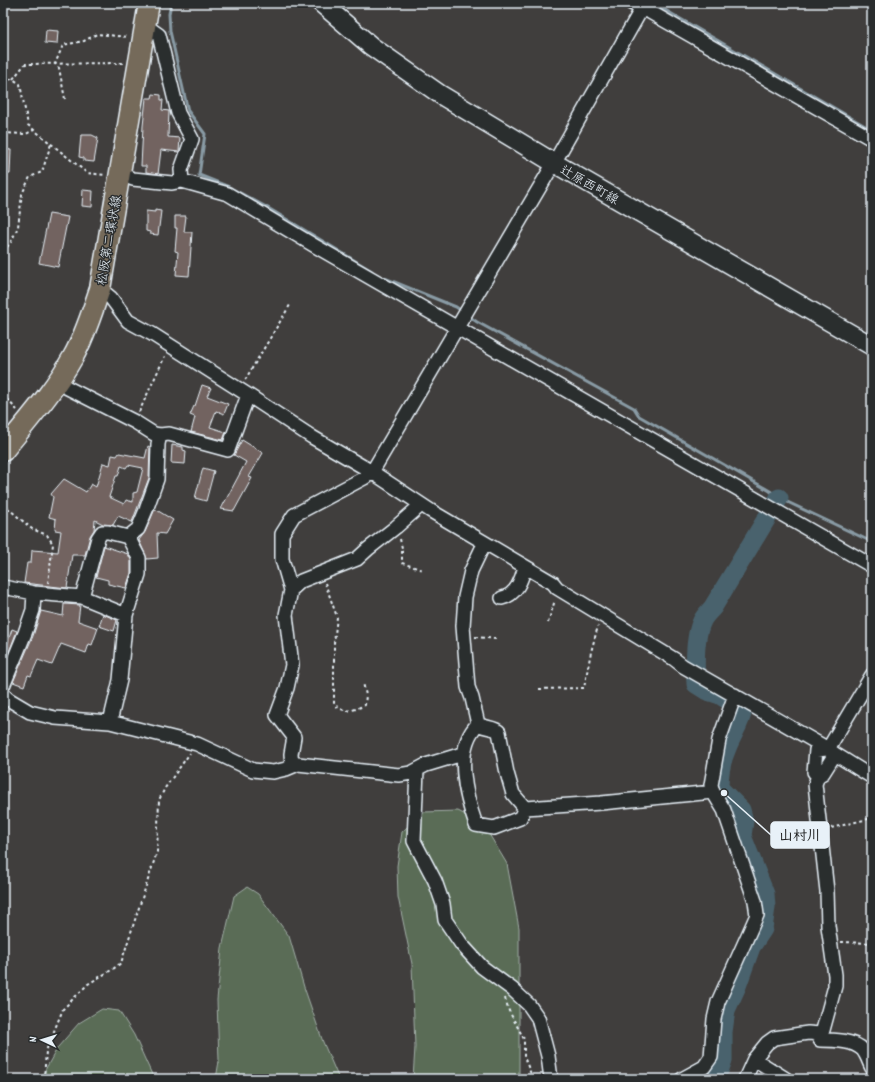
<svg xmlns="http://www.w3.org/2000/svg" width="875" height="1082" font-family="Dekko,'Klee One',sans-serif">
	<rect width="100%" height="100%" fill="#403e3d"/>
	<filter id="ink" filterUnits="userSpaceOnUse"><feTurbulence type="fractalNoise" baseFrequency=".025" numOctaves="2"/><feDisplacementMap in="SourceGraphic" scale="8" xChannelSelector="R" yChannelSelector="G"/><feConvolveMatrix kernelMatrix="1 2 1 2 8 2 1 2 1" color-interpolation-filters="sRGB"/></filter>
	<g filter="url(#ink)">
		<!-- green -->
		<path fill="#5a6c56" stroke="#a1aea7" d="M458,811L483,824L507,864L519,928V1079H413L415,1047L412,964L398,897L397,866L402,832L423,812Z
			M247,887L258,894L289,936L304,987L323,1042L339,1079H216L219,1061L217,1000L222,948L234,896Z
			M102,1009L119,1011L134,1035L154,1079H40L58,1047L79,1023Z"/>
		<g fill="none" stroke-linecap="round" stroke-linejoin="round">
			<!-- stream -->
			<path stroke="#899ba5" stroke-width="3" d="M171,3L169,14L170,31L188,111L205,134L199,175L229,187L268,208L372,271
				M653,3L872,130
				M382,277L456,307L463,312
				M467,315L477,322L634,408L639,416L770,491L779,498L872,542"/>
			<!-- river -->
			<path stroke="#49626d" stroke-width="19" d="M703,1079L719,1071L723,1060V1032L726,1010L737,986L751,947L763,929L766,907L765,894L742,836L744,821L741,810L719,788C719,775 721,761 727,748C732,735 740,724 743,710L720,695L707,691L696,684C695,667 694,637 702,621C704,616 710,611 713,607L779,498"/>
		</g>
		<!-- building -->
		<path fill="#726460" stroke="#e8f1f8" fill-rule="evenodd" d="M46,30L58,31L57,44L45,43Z
			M153,94L161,95V100H163L162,110L169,111L168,137L180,138L179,152L161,150L158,174L146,172V166H141L143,126L146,98H152Z
			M81,135H92L98,138L94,162L84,161V158L79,157Z
			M3,149L11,150L10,174H3Z
			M83,190L93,191L92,207L82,206Z
			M155,210L161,211L158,235L150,234V232L146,231V211L155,212Z
			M49,214L68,217L58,267L39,263Z
			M175,216H186L184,232H192L189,276L176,275L178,252L175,251L177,228H175Z
			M202,385L211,388L207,396L228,404L224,414L216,411L210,427L226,432L223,440L191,432L195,417L190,415L194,406H195Z
			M242,440L263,453L249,477L252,478L234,511L221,509L246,462L234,455Z
			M172,445L183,447V450L186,451L185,464L171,463Z
			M148,446L150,447L149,478L132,522L118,516L113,525L103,524L95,520L94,530L90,536L85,555H72L67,588L24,583L27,563H31L32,550L58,552L61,531L55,530L56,519L49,517L53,497L51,494L64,479L86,492L91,484L96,487L103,463L110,465L112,455L117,456L119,453L145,458ZM128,465L143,468L137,492L133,493V502L126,500L124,504L109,497L116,476H118L121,466L126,468Z
			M203,468L214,471L206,501L195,498Z
			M155,509L173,520L165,534L157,533L158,558L147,559L139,540L145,532Z
			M104,546L128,554L131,560V573L126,588L108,584V580L96,577Z
			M64,604L80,605L78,621L98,628L92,645L89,644L86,653L61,644L52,665L38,660L31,676L28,675L24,686L13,682L33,636L41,611L63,616Z
			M103,614L117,620L114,631L99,626Z
			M12,629L17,631L9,652L5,651Z"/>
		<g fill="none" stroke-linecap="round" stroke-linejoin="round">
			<!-- street casing -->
			<g stroke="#e8f1f8" stroke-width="16">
				<path id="street" d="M631,3L650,12L872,139
					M145,25L159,35L178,113L192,139L181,170L182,181
					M120,174L133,179L172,183L182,181L228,194L315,246L872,566
					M100,289L111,298L128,321L152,334L248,395L312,437L372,472L431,511L553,583L557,588L674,659L683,666L828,749L835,754L872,777
					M56,382L135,422L154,434L160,435L169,434L228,450L248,395
					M128,537L138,529L146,510L157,479L158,444L160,435
					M3,587L34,593L82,597L126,615
					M291,590L301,581L357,559L368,549L396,527L421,505
					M82,597L98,538L102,532H108L128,537L139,558V574L126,615L120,680L110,722
					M502,598C516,595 521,581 525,567
					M3,686L25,633L33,610L34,593
					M3,694L8,699L30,712L55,718L110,722L197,744L253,770L273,772L286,769L298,764L399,775L411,773L426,765L459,755H464
					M478,724L472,698L468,687L463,626L465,597L471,571L484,544
					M478,724C453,748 466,797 476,825L494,828L520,818L525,808
					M478,724C484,728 495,727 499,732L507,773L513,794L525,808
					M828,749L872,675
					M292,766L291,754L294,737L277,715L287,688L292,665L286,615L291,590L282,559V534L294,515L364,478L372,472L554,163L645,3
					M417,770L414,841L435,881L443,904L445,920L462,945L482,967L512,989L529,1005L538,1018L548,1056L551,1079
					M818,776L814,772L816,750L828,749
					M525,808L601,803L713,792
					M820,1034V1040C833,1040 854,1040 863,1050C867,1055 869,1062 872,1068
					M754,1059L786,1079
					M682,1079L704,1067L711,1057L714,1019L718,1002L757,915L755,901L724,810L713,792L711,785L719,740L735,695
					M745,1079L754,1059L767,1043L774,1038L808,1033L820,1034L823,1030L835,986V975L828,926L827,891L815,784L818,776L823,773L835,754"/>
			</g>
			<!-- secondary casing -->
			<g stroke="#e8f1f8" stroke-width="21">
				<path id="secondary" d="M321,3L371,46L441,95L554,163L872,346"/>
			</g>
			<!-- primary casing -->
			<g stroke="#e8f1f8" stroke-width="23">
				<path id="primary" d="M3,451C27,421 54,391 73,357C85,336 92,312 100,289L149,3"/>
			</g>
			<!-- path -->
			<path stroke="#e8f1f8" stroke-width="2" stroke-dasharray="3 3" stroke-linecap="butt" d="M13,79L25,64L123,63
				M3,80L13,79L20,84L28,125L87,173L105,175
				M65,99L59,68L55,64L63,45L84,41L97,34L128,37
				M3,133L26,134L34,130
				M3,252L11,242L18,227L22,194L30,177L42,172L51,144
				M245,380L290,305
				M3,395L17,410
				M139,412L165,356
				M3,504L32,529L47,535L53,544L48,583
				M400,539L402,548V563L423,570
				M325,583L337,617L334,643V704C345,714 352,711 365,705L366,695L363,683
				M548,623L555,600
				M475,637L497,639
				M539,689L584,688L591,652L598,626
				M831,828L872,818
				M841,942L872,943
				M505,998L509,1011L524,1039V1057L531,1074V1079
				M19,1079H23
				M44,1079L46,1051L63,1009L88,984L113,969L121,963L157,852L159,800L165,788L190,753"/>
			<!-- street -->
			<use href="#street" stroke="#2a2d2e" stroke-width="13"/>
			<!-- secondary -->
			<use href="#secondary" stroke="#2a2d2e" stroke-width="18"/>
			<!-- primary -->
			<use href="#primary" stroke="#746a5a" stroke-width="20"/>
		</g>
	</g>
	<g text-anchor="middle" stroke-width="3" stroke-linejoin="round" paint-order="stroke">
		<!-- street labels -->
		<g font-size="13" fill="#e8f1f8" stroke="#2a2d2e">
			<text transform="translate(590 184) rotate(30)" y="5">辻原西町線</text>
			<text transform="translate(108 240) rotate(-80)" y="5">松阪第二環状線</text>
		</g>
	</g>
	<!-- callouts -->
	<path fill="none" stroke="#e8f1f8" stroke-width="1.5" d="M724 793L771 835"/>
	<circle fill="#e8f1f8" stroke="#2a2d2e" stroke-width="1.5" cx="724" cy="793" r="4"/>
	<rect fill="#e8f1f8" stroke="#e8f1f8" stroke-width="1.5" x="771" y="822" width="58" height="26" rx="4"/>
	<g font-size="14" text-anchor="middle" font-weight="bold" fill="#111">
		<text x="800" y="840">山村川</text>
	</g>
	<!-- margin -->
	<rect width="875" height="1082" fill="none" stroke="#2a2d2e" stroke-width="16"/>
	<rect x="8" y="8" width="859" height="1066" fill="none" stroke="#e8f1f8" stroke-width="1.5" filter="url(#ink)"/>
	<!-- north arrow -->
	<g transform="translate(42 1040) rotate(274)" stroke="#2a2d2e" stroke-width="3" paint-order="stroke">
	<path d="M0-3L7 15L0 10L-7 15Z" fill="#e8f1f8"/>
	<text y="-6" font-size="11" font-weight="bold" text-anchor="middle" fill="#e8f1f8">N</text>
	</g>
</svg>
